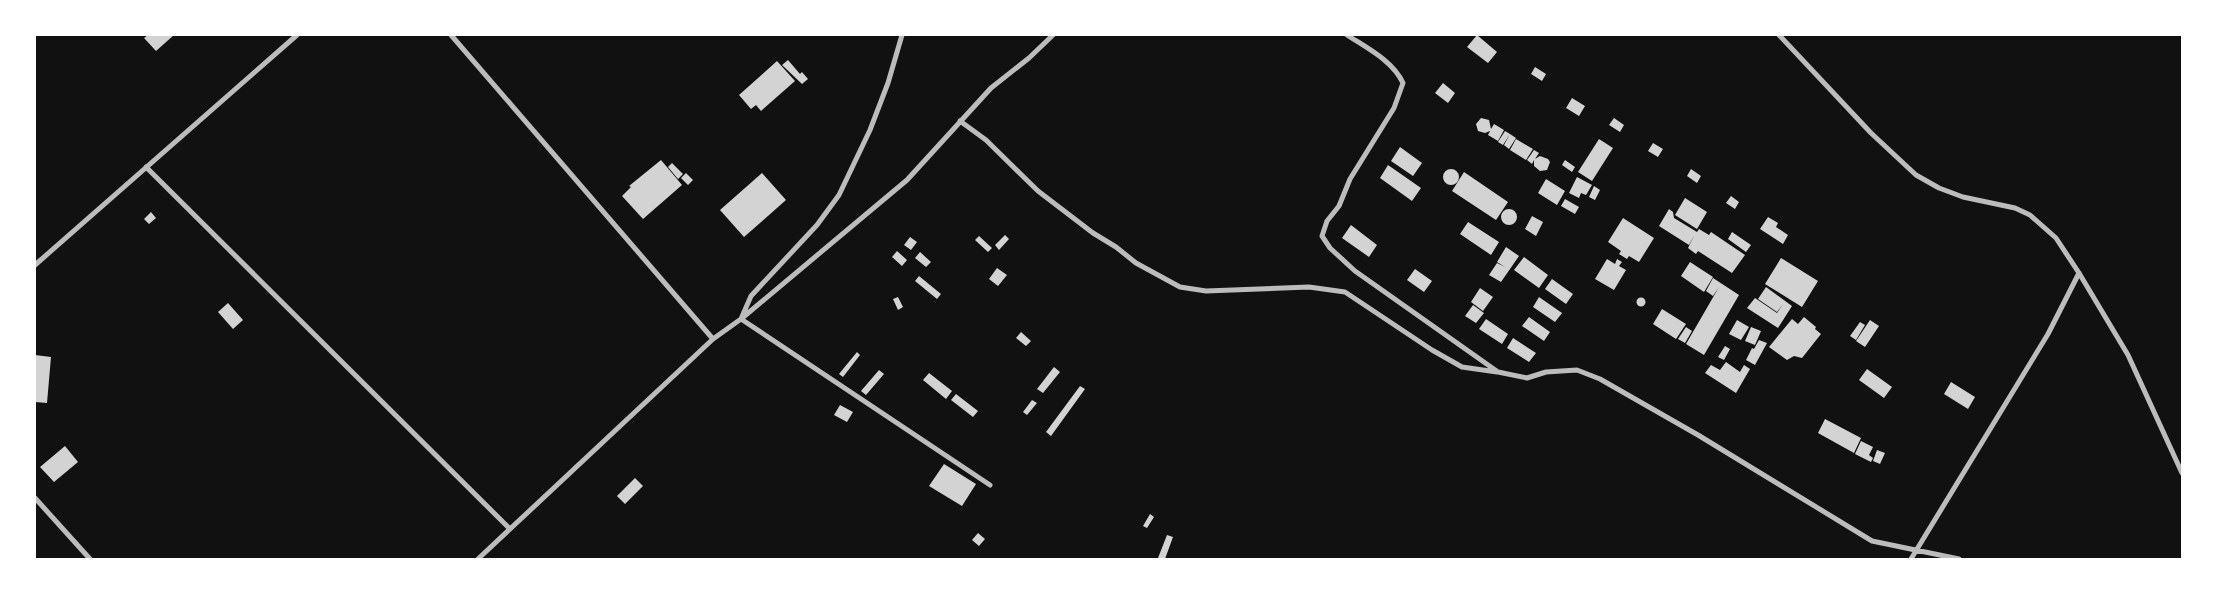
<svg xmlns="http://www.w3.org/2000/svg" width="2217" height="594" font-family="Helvetica,sans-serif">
	<rect width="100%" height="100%" fill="#111"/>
	<!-- building -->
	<path fill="#d3d3d3" d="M148,35H174L156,51L144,38Z
		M1477,35L1497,52L1488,63L1467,47Z
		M788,60L800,74L802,72L808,79L802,84L782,65Z
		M777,61L795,81L761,111L756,105L751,109L739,95Z
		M1535,67L1546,74L1542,81L1531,74Z
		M1443,83L1455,93L1448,103L1435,93Z
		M1572,98L1585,106L1579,116L1566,108Z
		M1481,118L1489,120L1491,129L1494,124L1504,130L1498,141L1488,135L1490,131L1485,133L1478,131L1476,124Z
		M1614,118L1624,125L1620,132L1609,125Z
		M1505,131L1510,134L1503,145L1498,142Z
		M1510,134L1516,138L1509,149L1504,145Z
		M1516,139L1533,149L1526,160L1510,150Z
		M1599,139L1613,148L1592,181L1578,172Z
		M1653,143L1663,149L1658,157L1648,151Z
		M1400,147L1422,163L1413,176L1391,161Z
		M1534,150L1539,153L1535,159L1540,156L1548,159L1550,162L1547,170L1540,171L1534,166V160L1532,164L1527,160Z
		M661,160L682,185L643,219L622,196L631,187L629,186Z
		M1565,160L1575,167L1572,172L1562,165Z
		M672,163L683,174L678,179L668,167Z
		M1388,165L1421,188L1412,201L1380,178Z
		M1691,169L1701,176L1697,183L1687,176Z
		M1443 177a8 8 0 1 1 16 0a8 8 0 1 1-16 0Z
		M1464,172L1508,202L1496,220L1452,191Z
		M686,173L693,180L688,185L681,178Z
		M762,173L786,200L744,237L720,210Z
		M1577,177L1592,185L1586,195L1581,193L1579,198L1569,193Z
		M1546,179L1565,191L1557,205L1538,193Z
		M1594,186L1600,190L1595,200L1589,197Z
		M1731,196L1739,202L1735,209L1726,203Z
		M1685,198L1707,212L1697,229L1675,215Z
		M1565,199L1579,207L1575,214L1561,206Z
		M1669,209L1673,212L1674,218L1697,232L1699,229L1709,235L1711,232L1745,255L1732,273L1698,251L1696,254L1688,248L1694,236L1689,245L1659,226Z
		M1501 217a8 8 0 1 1 16 0a8 8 0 1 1-16 0Z
		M151,212L156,218L149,224L144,219Z
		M1532,216L1543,222L1536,236L1525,229Z
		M1768,217L1778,223L1776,227L1788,235L1783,244L1760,229Z
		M1623,218L1654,238L1639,262L1629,256L1627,259L1619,254L1621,251L1608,242Z
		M1468,222L1499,242L1491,255L1460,234Z
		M1351,225L1377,245L1369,257L1342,238Z
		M1732,232L1751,245L1746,252L1728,239Z
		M1005,235L1009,239L999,250L995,245Z
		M979,236L992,248L988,252L975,240Z
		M910,237L917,242L911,250L904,245Z
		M1506,247L1519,256L1501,282L1489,275L1497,263L1505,267L1497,262Z
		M897,251L907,260L902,266L892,257Z
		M920,252L931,262L926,267L915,258Z
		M1524,257L1548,275L1539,288L1514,270Z
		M1781,258L1818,281L1802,307L1765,284Z
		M1607,259L1615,264L1617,259L1622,262L1619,266L1626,270L1614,290L1595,279Z
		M1690,262L1713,277L1704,292L1681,276Z
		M997,268L1007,275L998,286L989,279Z
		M1415,269L1432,281L1424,292L1407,280Z
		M919,276L941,294L937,299L915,281Z
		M1713,278L1739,295L1704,355L1686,344L1719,287L1713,296L1706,291Z
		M1552,279L1573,294L1566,304L1545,289Z
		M1766,287L1792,306L1778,328L1747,308L1755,298L1777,313L1783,304L1777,312L1758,299Z
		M1480,288L1493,297L1483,311L1471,302Z
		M898,297L903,307L898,310L893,299Z
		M1539,297L1562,313L1555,322L1533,307Z
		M1636.5 302a4.5 4.5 0 1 1 9 0a4.5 4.5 0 1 1-9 0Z
		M228,303L243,320L233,329L218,312Z
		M1473,305L1484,313L1476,323L1465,316Z
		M1662,309L1686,324L1676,339L1653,324Z
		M1529,317L1550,332L1544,341L1522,326Z
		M1804,317L1816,327L1815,329L1821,334L1802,358L1794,356L1787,360L1769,347L1792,319L1798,324Z
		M1486,319L1508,334L1502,344L1479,329Z
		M1737,320L1749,327L1741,340L1729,334Z
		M1870,320L1879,326L1865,347L1856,341Z
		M1860,322L1865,325L1856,340L1850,336Z
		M1686,327L1692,331L1685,343L1678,339Z
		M1751,327L1761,331L1755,345L1745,341Z
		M1021,332L1031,341L1026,346L1016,338Z
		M1513,338L1536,353L1529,362L1507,348Z
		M1759,340L1767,343L1755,365L1746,360L1752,348L1754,349Z
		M1725,346L1730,349L1724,360L1718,357Z
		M857,352L860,355L843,377L839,374Z
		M35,355L51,357L47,403L35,402Z
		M1726,362L1740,372L1744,365L1750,369L1736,393L1705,373L1711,365L1720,370Z
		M1054,367L1060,372L1043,393L1037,389Z
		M1867,369L1892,387L1884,398L1859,380Z
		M879,370L884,374L866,395L861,391Z
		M929,373L952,391L946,399L923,380Z
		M1951,382L1975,397L1968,409L1944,394Z
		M1080,386L1085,389L1051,436L1046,432Z
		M956,394L978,411L973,417L951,400Z
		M1032,400L1037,403L1027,415L1023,412Z
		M840,405L853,412L847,422L834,415Z
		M1825,419L1861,438L1854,453L1818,433Z
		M1861,441L1873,447L1869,455L1873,458L1871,462L1855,454Z
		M65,446L78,462L54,482L40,467Z
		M1877,450L1885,453L1880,464L1873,461Z
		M944,464L976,484L962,506L929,486Z
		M635,478L643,486L625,504L617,496Z
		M1150,514L1154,517L1147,528L1143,526Z
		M978,533L985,539L979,546L972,540Z
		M1167,535L1173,537L1165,559H1161L1158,558Z"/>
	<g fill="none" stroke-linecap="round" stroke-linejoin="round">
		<!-- minor -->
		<path stroke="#bcbcbc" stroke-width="5" d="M451,35L713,339
			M902,35L888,83L870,130L839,195L817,225L751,296L741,319L990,485
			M1347,35C1367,48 1393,61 1403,83L1394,108L1350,179L1339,206L1327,221L1322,236L1330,248L1355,271L1498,372L1527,378L1546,372L1577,370L1600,379L1698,435L1872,541L1959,559
			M1779,35L1871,133L1916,175L1939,188L1963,197L2015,208L2030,215L2056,238L2079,273L2128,355L2182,473
			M960,121L986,140L1038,191L1093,233L1116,247L1136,263L1180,287L1206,291L1309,287L1345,292L1432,350L1462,367L1497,372
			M146,167L510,529
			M35,265L297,35
			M35,498L90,559
			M478,559L713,339L741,319L907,180L991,88L1029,58L1053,35
			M1911,559L2048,334L2079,273"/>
	</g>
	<!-- border -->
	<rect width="2217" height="594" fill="none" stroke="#ffffff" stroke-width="72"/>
</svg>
